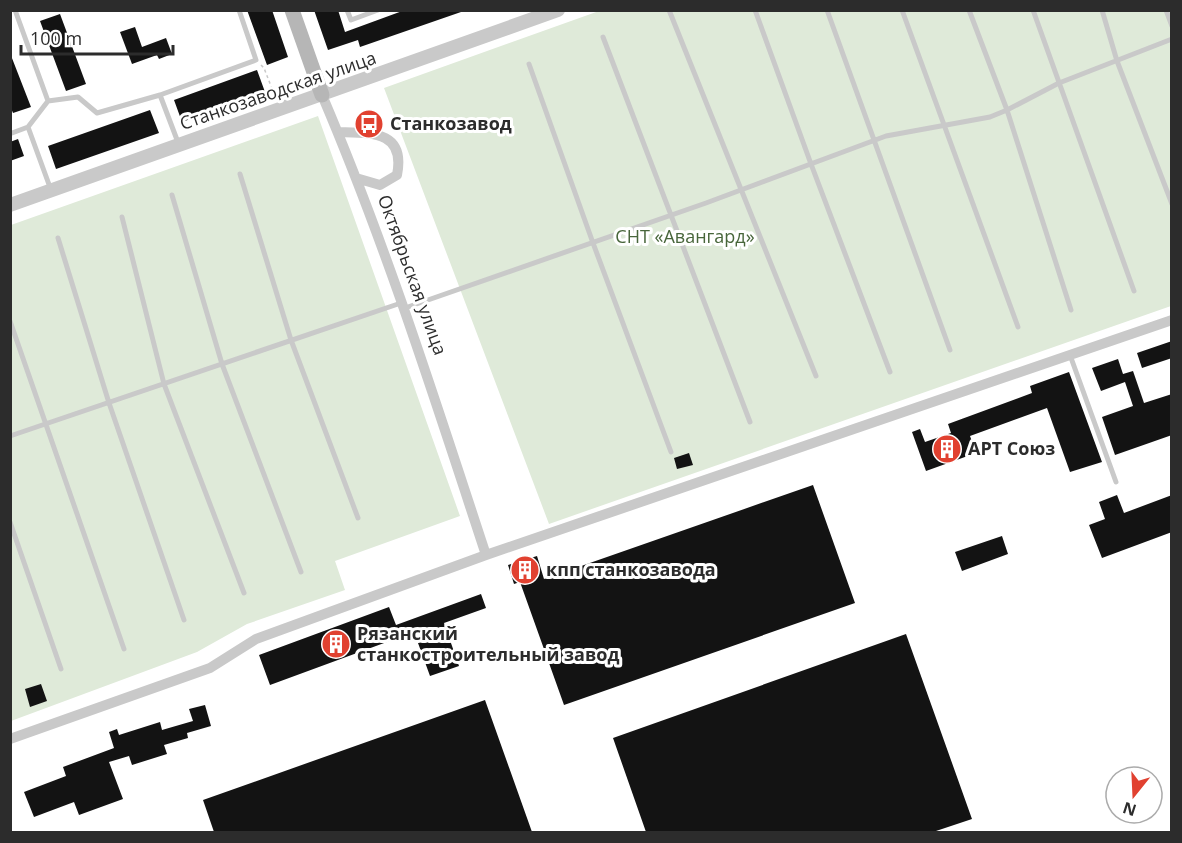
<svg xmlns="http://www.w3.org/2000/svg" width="1182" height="843" font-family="'Open Sans',sans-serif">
	<rect width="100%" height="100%" fill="#fff"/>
	<!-- green -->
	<path fill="#dfead9" d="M599,11H1171V306L549,524L384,88Z
		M318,116L460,516L335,561L345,590L247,624L197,652L11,721V225Z"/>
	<!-- building -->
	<path fill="#131313" d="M247,10H272L288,57L267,65Z
		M314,10H338L345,32L405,10L461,12L360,47L358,40L328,50Z
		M60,14L86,84L66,91L40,21Z
		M135,27L142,47L166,38L172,54L159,59L157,55L132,64L120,32Z
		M10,53L31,107L13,113L10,106Z
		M257,70L265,92L182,122L174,100Z
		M150,110L159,133L56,169L48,146Z
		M18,139L24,156L10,161V142Z
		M1172,341V358L1142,368L1137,353Z
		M1118,359L1123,374L1133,371L1144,403L1172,394V435L1115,455L1102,417L1133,406L1125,382L1101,391L1092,368Z
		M1069,372L1102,462L1070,472L1047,408L970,436L976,453L926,471L912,432L920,429L925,442L951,433L948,424L1032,393L1030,386Z
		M689,453L693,465L677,469L674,458Z
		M813,485L855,603L564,705L520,582L514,584L508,565L537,556L544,579Z
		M1117,495L1124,513L1172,495V532L1102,558L1089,525L1105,519L1099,502Z
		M1002,536L1008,554L962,571L955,552Z
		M481,594L486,608L444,623L459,666L430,676L414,632L270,685L259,655L389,607L396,625Z
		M906,634L972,819L933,832H646L613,738Z
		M41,684L47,701L30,707L25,689Z
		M485,700L532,832H214L203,800Z
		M205,705L211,726L187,733L188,738L164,745L167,754L132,765L129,756L109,762L123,799L79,815L74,802L34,817L24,792L66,776L63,767L114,748L109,732L117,729L119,735L160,722L162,730L193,721L189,709Z"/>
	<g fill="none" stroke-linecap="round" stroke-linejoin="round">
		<!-- path -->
		<path stroke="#c9c9c9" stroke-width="1.5" stroke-dasharray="3 3" stroke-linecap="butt" d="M261,65L264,68L276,99"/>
		<!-- service -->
		<path stroke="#c9c9c9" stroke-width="5" d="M347,10L351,20L378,10
			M669,10L816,376
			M755,10L811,164L890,372
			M827,10L950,350
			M902,10L1018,327
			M969,10L1007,110L1071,310
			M1033,10L1134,291
			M1102,10L1117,61L1172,204
			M1166,10L1172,26
			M603,37L750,422
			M529,64L593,243L671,452
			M48,101L78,97L97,113L160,95
			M28,127L51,190
			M12,133L28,127L48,101L15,10
			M179,145L160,95L256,60L239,10
			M240,174L291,340L358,518
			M172,195L222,364L301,572
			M122,217L164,384L244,593
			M58,238L109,403L184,620
			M405,308L706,203L886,136L990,117L1007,110L1059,83L1172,39
			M10,321L124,649
			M1070,355L1116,482
			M10,436L401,303
			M10,522L61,669"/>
		<!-- minor -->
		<path stroke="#c9c9c9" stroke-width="10" d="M322,95C386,245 435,400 486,555
			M338,132C370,133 406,130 397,175L380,185L356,178
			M10,739L210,668L256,639L486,555L1172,320"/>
		<!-- tertiary -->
		<path stroke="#c9c9c9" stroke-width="14" d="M10,205L558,10"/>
		<!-- secondary -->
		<path stroke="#b6b6b6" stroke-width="15" d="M292,10L322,95"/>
	</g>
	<!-- icons -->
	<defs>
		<g id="bus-disc" transform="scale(1.5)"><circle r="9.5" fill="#e14130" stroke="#fff"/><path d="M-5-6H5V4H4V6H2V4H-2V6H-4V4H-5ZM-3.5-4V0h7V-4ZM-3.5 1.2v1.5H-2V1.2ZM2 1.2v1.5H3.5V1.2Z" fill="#fff"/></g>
		<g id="building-disc" transform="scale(1.5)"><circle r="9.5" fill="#e14130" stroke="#fff"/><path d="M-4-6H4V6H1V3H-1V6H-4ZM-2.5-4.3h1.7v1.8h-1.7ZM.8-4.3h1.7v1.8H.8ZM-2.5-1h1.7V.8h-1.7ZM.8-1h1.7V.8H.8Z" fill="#fff"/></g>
	</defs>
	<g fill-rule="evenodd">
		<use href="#bus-disc" x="369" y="124"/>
		<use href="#building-disc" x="947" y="449"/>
		<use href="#building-disc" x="525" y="570"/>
		<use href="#building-disc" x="336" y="644"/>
	</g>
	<g text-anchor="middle" stroke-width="6" stroke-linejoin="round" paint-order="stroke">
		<!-- street labels -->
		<g font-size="18" fill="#2c2c2c" stroke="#fff">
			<text transform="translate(278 91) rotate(-19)" y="6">Станкозаводская улица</text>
			<text transform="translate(412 275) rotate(70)" y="6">Октябрьская улица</text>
		</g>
		<!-- poi labels -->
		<g font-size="18" font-weight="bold" fill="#2c2c2c" stroke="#fff" text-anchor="start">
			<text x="390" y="130">Станкозавод</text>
			<text x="968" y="455">АРТ Союз</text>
			<text x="546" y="576">кпп станкозавода</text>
			<text x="357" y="640">Рязанский<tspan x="357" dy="21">станкостроительный завод</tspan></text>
		</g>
		<!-- park labels -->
		<g font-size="18" fill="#48663b" stroke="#fff">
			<text x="685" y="243">СНТ «Авангард»</text>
		</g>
	</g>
	<!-- border -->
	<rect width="1182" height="843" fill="none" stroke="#2c2c2c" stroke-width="24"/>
	<!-- north arrow -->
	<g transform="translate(1134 795) rotate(198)"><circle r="28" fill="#ffffff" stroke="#ababab" stroke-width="1.5"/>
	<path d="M0-4.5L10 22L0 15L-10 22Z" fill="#e14130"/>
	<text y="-9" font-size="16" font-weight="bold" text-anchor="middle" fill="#2c2c2c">N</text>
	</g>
	<!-- scale -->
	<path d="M21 45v9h152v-9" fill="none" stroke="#2c2c2c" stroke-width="3"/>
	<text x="30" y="45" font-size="18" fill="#2c2c2c" stroke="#ffffff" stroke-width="4.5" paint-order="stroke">100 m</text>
</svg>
